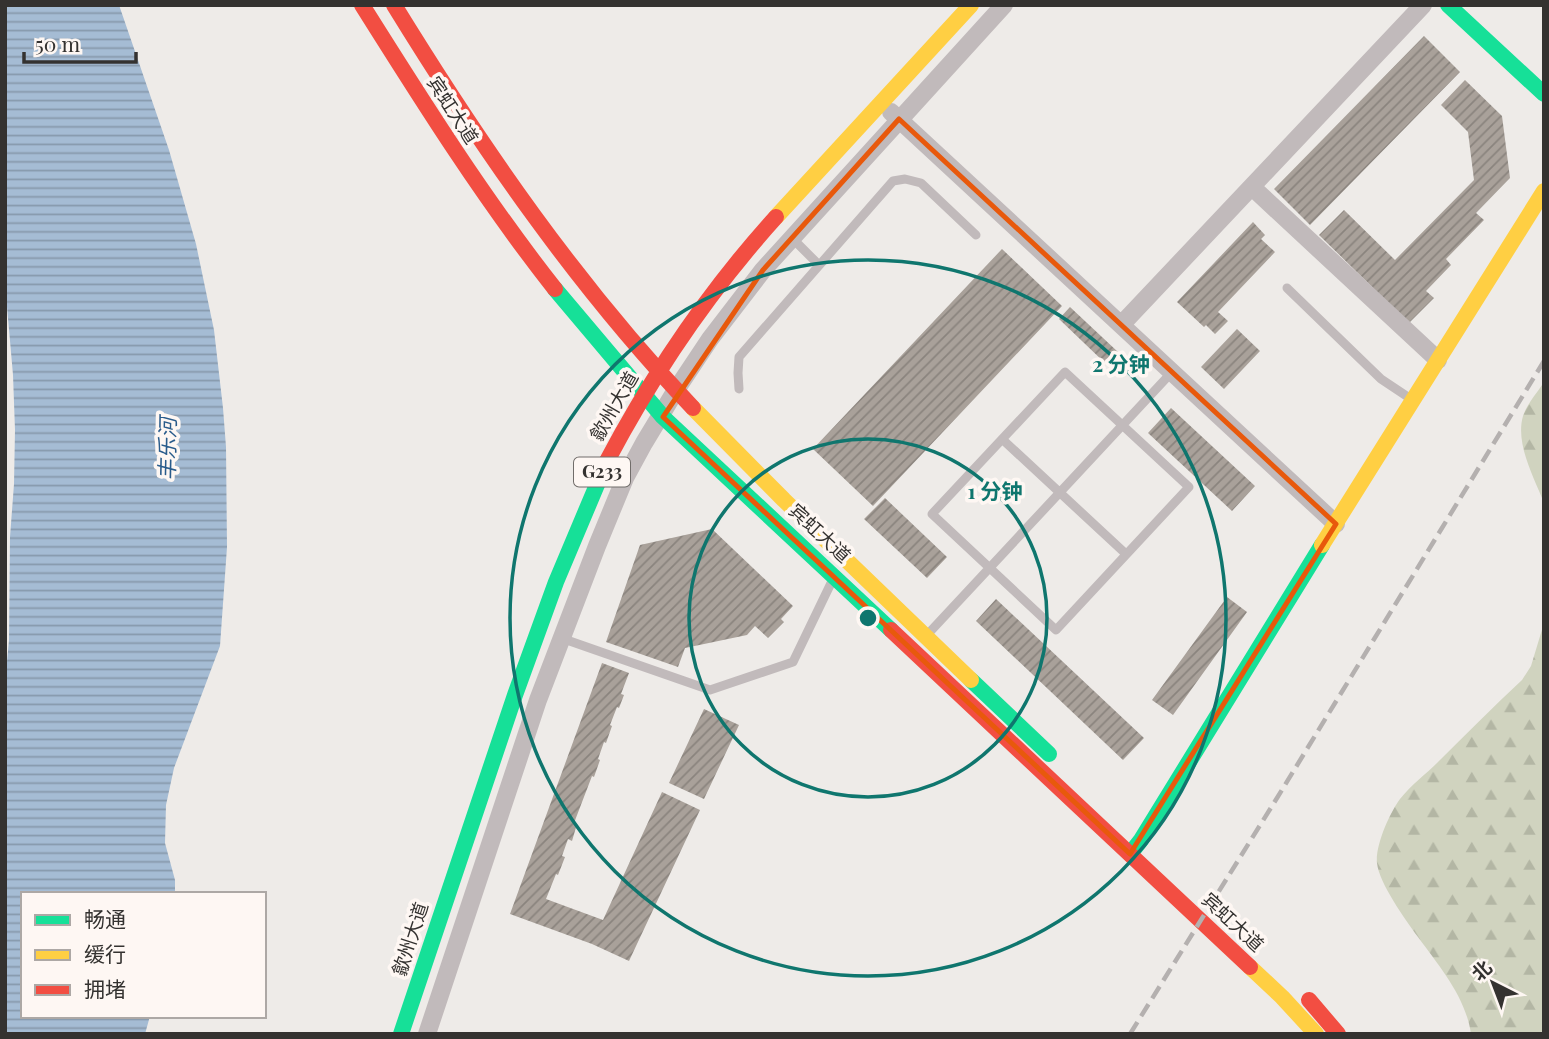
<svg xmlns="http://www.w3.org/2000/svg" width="1549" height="1039" font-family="'Playfair Display','Noto Sans SC',serif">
	<defs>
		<pattern id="forest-firs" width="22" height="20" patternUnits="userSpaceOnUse" patternTransform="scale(1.75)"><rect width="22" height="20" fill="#d0d3bf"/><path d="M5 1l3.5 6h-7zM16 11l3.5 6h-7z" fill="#b3b6a4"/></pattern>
		<pattern id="water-rules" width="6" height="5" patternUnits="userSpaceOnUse" patternTransform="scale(1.75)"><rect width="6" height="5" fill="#a5bcd4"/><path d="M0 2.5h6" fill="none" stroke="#8799ac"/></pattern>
		<pattern id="building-hatch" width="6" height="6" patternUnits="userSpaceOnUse" patternTransform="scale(1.75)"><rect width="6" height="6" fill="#a9a19a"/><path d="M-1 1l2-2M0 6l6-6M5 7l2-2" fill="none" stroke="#8a847e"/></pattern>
	</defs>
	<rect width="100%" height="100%" fill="#eeebe8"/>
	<!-- forest -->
	<path fill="url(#forest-firs)" d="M1544,382V503C1534,477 1515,444 1523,416C1527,404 1537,393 1544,382Z
		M1544,623V1034H1471C1466,997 1439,966 1418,937C1405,919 1379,883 1377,863C1375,846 1390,812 1400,799C1411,785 1426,774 1438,762C1466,734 1493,707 1522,680L1531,666Z"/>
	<!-- water -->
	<path fill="url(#water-rules)" d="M5,5H119L169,150L196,244L214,330L223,408L226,447L227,547L220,646L174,768L166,805L165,843L175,880V894H23V1016H150L145,1034H5V684L9,640L10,537L14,484L15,430L13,375L5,284Z"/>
	<!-- building -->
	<path fill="url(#building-hatch)" d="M1424,36L1460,72L1310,225L1274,189Z
		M1465,80L1502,116L1510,178L1476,213L1484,220L1446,259L1451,265L1426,291L1434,298L1409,323L1319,235L1344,210L1395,260L1474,180L1468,132L1441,105Z
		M1253,222L1265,235L1261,239L1275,252L1218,312L1228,321L1215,334L1206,325L1204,327L1177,302Z
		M1002,249L1062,306L873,506L813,449Z
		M1070,307L1118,352L1106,364L1059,319Z
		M1237,329L1260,351L1224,389L1201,367Z
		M1171,408L1255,486L1232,511L1148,433Z
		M885,498L947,557L927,578L864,519Z
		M712,529L793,606L781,619L784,622L768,638L755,626L747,635L685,648L678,667L606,642L640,545Z
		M1227,597L1247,612L1173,715L1152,700Z
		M996,599L1144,738L1123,760L976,621Z
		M602,663L629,673L621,694L624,695L619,708L617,707L610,725L612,726L606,743L604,742L598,759L600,760L594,777L592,776L574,823L577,824L572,841L568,839L562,856L565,857L558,875L556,874L546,899L603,920L662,792L700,810L629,961L592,944L510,914Z
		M704,709L739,725L704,799L669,783Z"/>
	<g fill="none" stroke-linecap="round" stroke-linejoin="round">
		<!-- lane -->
		<path stroke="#c1babb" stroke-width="9" d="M791,237L819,265
			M1287,288L1381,379L1411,399
			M1065,372L1189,487L1056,630L932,514Z
			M739,389L738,373L739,357L893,181L905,179L921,183L976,235
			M1002,439L1126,554
			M927,635L1172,372
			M561,638L710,690L793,662L833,579"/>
		<!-- street -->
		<path stroke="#c1babb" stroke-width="18" d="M891,112L1336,524
			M1252,187L1438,360
			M1121,325L1423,5
			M427,1034L538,700L597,546L625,478L644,443L676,390L710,339L763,270L1004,5"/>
		<!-- fast -->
		<path stroke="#16e098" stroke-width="16" d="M1448,5L1544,94
			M555,289L663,417L891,630
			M971,680L1049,754
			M1130,854L1141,840L1322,545
			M401,1034L515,695L556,582L607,461"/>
		<!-- slow -->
		<path stroke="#ffcf43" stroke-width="16" d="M776,217L971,5
			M693,408L784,500L971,680
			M1322,545L1544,191
			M1250,967L1282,997L1316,1034"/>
		<!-- jam -->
		<path stroke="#f24e42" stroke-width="16" d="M362,5C423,102 484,199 555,289
			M394,5C482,148 577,286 693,408
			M607,461C653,374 710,290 776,217
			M891,630L1250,967
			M1309,1000L1338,1034"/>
		<!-- rail -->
		<path stroke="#b4b0af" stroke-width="4.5" stroke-dasharray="14 7" stroke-linecap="butt" d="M1130,1034L1277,798L1544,361"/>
	</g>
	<!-- marked area -->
	<path fill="none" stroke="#e8590c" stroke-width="5" stroke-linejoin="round" d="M899,119L1336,524L1130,854L663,417L763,270Z"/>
	<!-- distance rings -->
	<g fill="none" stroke="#0f766e" stroke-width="3.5">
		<circle cx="868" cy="618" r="179"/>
		<circle cx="868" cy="618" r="358"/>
	</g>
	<g text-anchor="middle" stroke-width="7" stroke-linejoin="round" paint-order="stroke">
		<!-- shield labels -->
		<rect fill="#fef7f3" stroke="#716d6a" stroke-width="2" x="574" y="457.5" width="56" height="29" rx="5"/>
		<g font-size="18" font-weight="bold" fill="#343230">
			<text x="602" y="478">G233</text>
		</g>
		<!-- street labels -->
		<g font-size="19" fill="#343230" stroke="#fef7f3">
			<text transform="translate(453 110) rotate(57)" y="7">宾虹大道</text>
			<text transform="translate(614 406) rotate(-60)" y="7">歙州大道</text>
			<text transform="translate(820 533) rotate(43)" y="7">宾虹大道</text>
			<text transform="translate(1233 922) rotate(43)" y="7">宾虹大道</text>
			<text transform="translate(410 939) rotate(-72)" y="7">歙州大道</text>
		</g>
		<!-- water labels -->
		<g font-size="21" font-style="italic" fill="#295b8b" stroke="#fef7f3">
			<text transform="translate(168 449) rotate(-89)" y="7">丰乐河</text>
		</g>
	</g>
	<circle cx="868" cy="618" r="10" fill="#0f766e" stroke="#fef7f3" stroke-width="3.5"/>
	<g font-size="21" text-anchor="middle" font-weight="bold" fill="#0f766e" stroke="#fef7f3" stroke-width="7" stroke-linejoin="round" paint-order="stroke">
		<text x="1121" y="372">2 分钟</text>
		<text x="995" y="499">1 分钟</text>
	</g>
	<!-- border -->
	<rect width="1549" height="1039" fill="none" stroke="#343230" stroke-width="14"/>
	<!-- legend -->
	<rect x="21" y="892" width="245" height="126" fill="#fef7f3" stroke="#ada8a5" stroke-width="2"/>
	<rect x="35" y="915" width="35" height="10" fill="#16e098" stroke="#ada8a5" stroke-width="2"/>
	<text x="84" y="927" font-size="21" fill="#343230">畅通</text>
	<rect x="35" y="950" width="35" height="10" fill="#ffcf43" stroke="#ada8a5" stroke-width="2"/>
	<text x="84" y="962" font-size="21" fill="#343230">缓行</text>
	<rect x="35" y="985" width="35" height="10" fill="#f24e42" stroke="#ada8a5" stroke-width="2"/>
	<text x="84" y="997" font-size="21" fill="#343230">拥堵</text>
	<!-- north arrow -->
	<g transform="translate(1493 983) rotate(318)" stroke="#fef7f3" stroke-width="5" paint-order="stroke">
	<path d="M0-5L12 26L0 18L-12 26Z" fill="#343230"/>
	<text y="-10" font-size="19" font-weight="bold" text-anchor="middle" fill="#343230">北</text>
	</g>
	<!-- scale -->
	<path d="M24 52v10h112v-10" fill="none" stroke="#343230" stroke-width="3.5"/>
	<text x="35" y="52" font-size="21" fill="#343230" stroke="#fef7f3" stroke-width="5" paint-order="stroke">50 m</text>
</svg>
